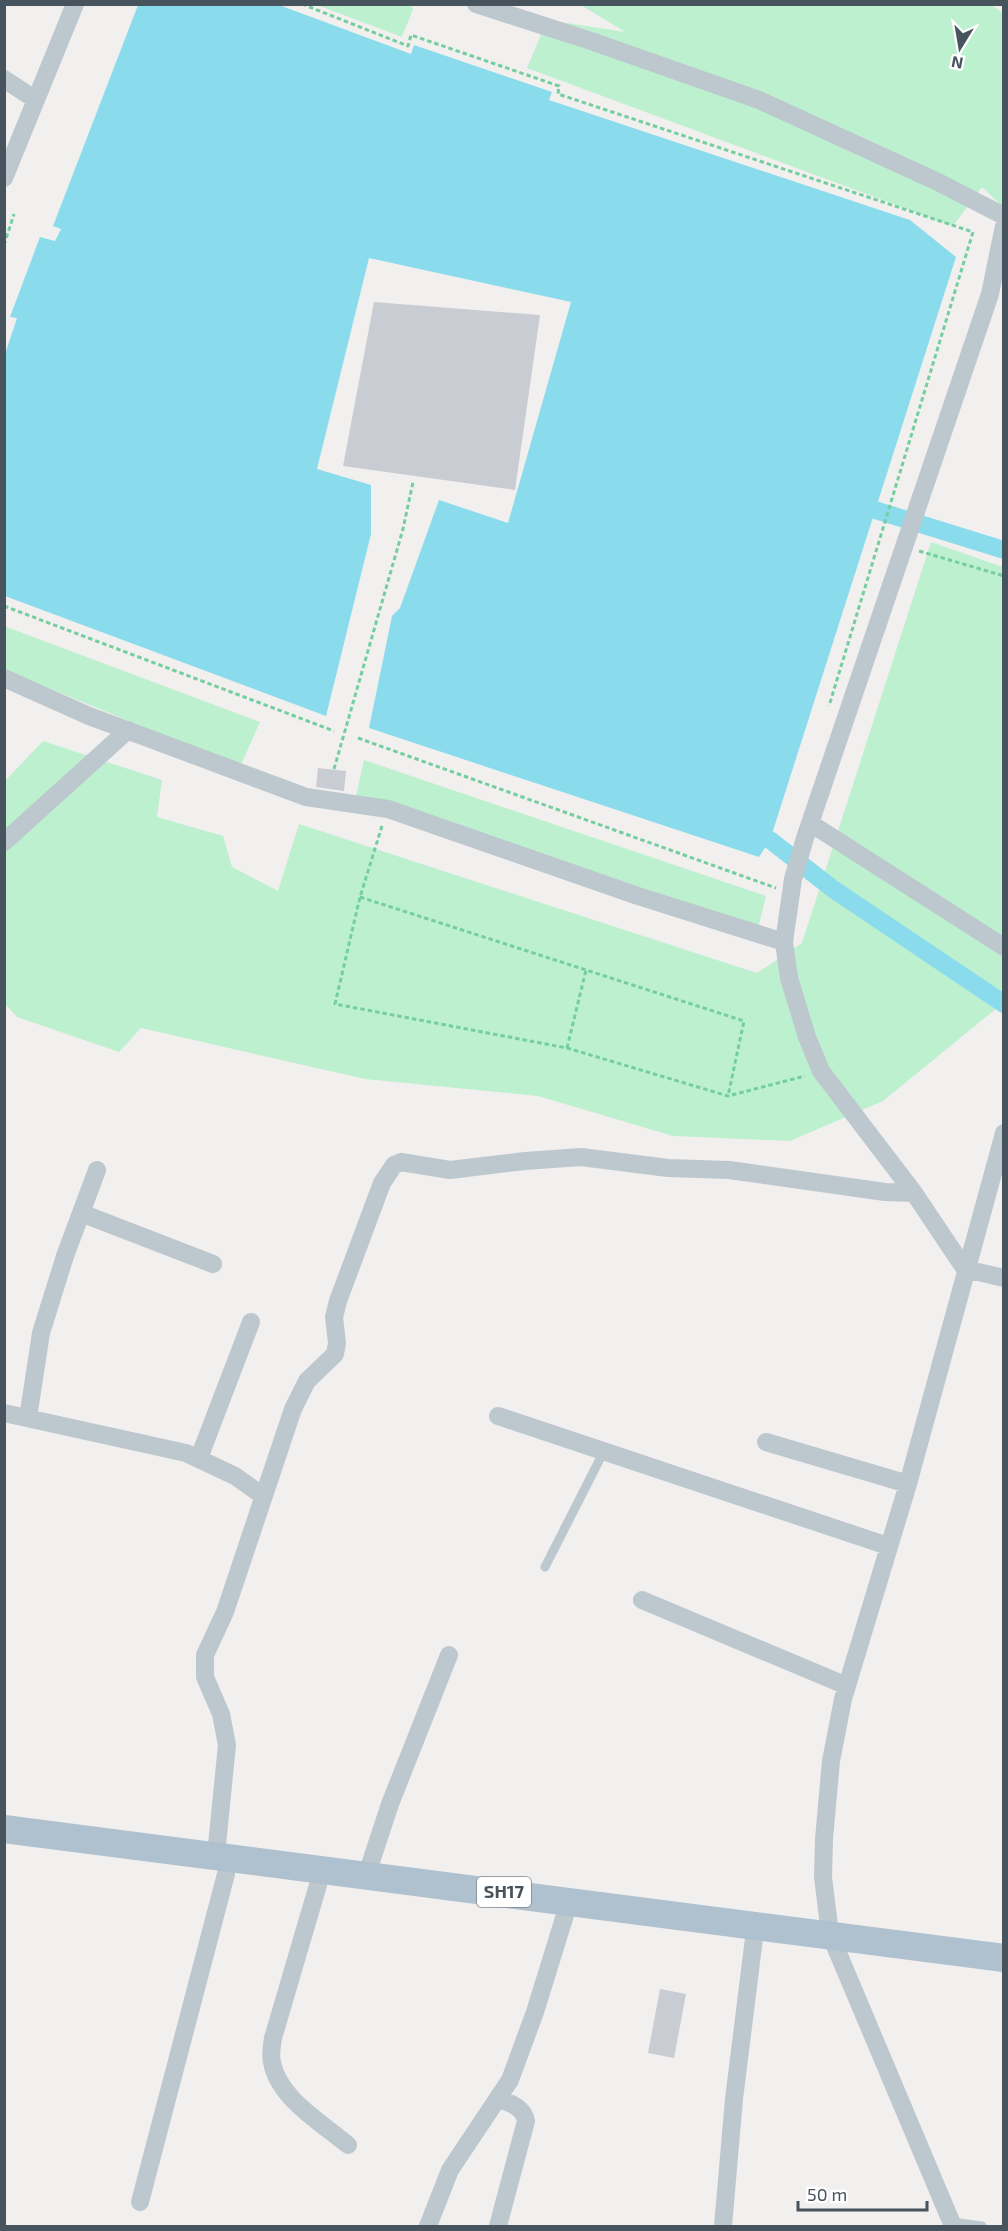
<svg xmlns="http://www.w3.org/2000/svg" width="1008" height="2231" font-family="'Exo 2',sans-serif">
	<rect width="100%" height="100%" fill="#f2efef"/>
	<!-- green -->
	<path fill="#bdf0cf" d="M409,4L413,9L402,37L317,5Z
		M581,5H991L1003,13V207L982,187L953,226L527,68L547,20L625,32Z
		M931,542L1003,567V1003L883,1101L790,1141L673,1136L538,1096L365,1079L141,1028L119,1052L17,1017L5,1004V781L43,741L162,780L157,817L223,836L232,867L278,891L299,824L757,973L802,943Z
		M4,626L260,722L240,767L5,670Z
		M364,760L766,896L758,929L354,805Z"/>
	<!-- water -->
	<path fill="#8adced" d="M138,5H279L411,54L414,45L552,92L549,100L910,220L956,257L770,840L759,857L369,728L392,616L400,608L439,500L508,523L571,302L369,258L317,469L371,485V534L326,716L5,596L4,357L17,318L10,317L40,237L55,241L61,229L53,226Z"/>
	<g fill="none" stroke-linecap="round" stroke-linejoin="round">
		<!-- canal -->
		<path stroke="#8adced" stroke-width="18" d="M875,510L1004,550
			M770,840L833,889L1004,1004"/>
	</g>
	<!-- building -->
	<path fill="#c9ccd2" d="M374,302L540,315L515,490L343,466Z
		M318,768L346,771L344,791L316,787Z
		M660,1989L686,1994L674,2058L648,2053Z"/>
	<g fill="none" stroke-linecap="round" stroke-linejoin="round">
		<!-- path -->
		<path stroke="#75ce9f" stroke-width="3" stroke-dasharray="4.5 3" stroke-linecap="butt" d="M302,4L408,46L411,35L559,86L558,94L973,232L829,706
			M4,245L14,214
			M4,327V333
			M919,551L1004,576
			M4,606L334,731
			M358,738L776,888
			M334,769L403,529L413,482
			M382,826L360,897L335,1004L567,1048L728,1096L805,1076
			M360,897L744,1021L728,1096
			M567,1048L586,970"/>
		<!-- lane -->
		<path stroke="#bdc7ce" stroke-width="9" d="M545,1567L604,1451
			M951,2222L982,2226"/>
		<!-- street -->
		<path stroke="#bdc7ce" stroke-width="18" d="M476,4L591,41L759,100L938,182L1004,216
			M4,79L36,100
			M4,178L75,4
			M1004,226L990,294L805,838L793,879L784,942L789,978L807,1037L821,1071L914,1193L965,1269L1004,1278
			M4,678L89,716L306,797L388,809L638,896L784,942
			M810,823L1004,947
			M4,842L128,730
			M81,1213L213,1264
			M4,1413L186,1453L235,1476L263,1496
			M498,1416L888,1546
			M28,1418L41,1333L65,1256L97,1170
			M766,1442L908,1484
			M199,1458L251,1322
			M642,1600L847,1686
			M216,1855L227,1745L221,1714L205,1677V1655L225,1612L293,1409L307,1381L335,1354L337,1343L334,1317L338,1301L382,1183L394,1165L401,1162L450,1170L525,1161L581,1157L668,1168L729,1170L885,1192L914,1193
			M367,1874L390,1804L449,1655
			M318,1885L273,2038C272,2045 270,2054 272,2062C278,2098 322,2123 348,2145
			M140,2202L226,1874
			M428,2226L450,2170L510,2080L535,2012L565,1915
			M498,2226L526,2121C524,2108 511,2103 499,2099
			M723,2226L734,2099L754,1938
			M953,2226L830,1934L823,1877L824,1839L831,1761L843,1699L908,1484L1004,1133"/>
		<!-- primary -->
		<path stroke="#afc0ce" stroke-width="28" d="M4,1829L1004,1958"/>
	</g>
	<g text-anchor="middle" stroke-width="4.5" stroke-linejoin="round" paint-order="stroke">
		<!-- shield labels -->
		<rect fill="#fff" stroke="#7e878e" stroke-width="1.5" x="477" y="1877" width="54" height="30" rx="4.5"/>
		<g font-size="18" font-weight="bold" fill="#47535d">
			<text x="504" y="1898">SH17</text>
		</g>
	</g>
	<!-- border -->
	<rect width="1008" height="2231" fill="none" stroke="#47535d" stroke-width="12"/>
	<!-- north arrow -->
	<g transform="translate(960 48) rotate(191)" stroke="#ffffff" stroke-width="4.5" paint-order="stroke">
	<path d="M0-4.5L10 22L0 15L-10 22Z" fill="#47535d"/>
	<text y="-9" font-size="16" font-weight="bold" text-anchor="middle" fill="#47535d">N</text>
	</g>
	<!-- scale -->
	<path d="M798 2201v9h129v-9" fill="none" stroke="#47535d" stroke-width="3"/>
	<text x="807" y="2201" font-size="18" fill="#47535d" stroke="#ffffff" stroke-width="4.5" paint-order="stroke">50 m</text>
</svg>
